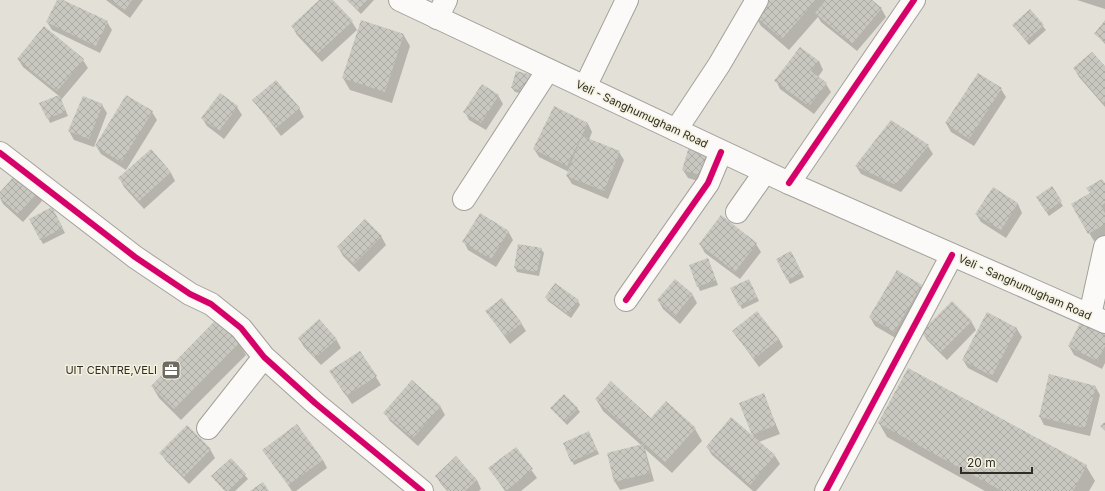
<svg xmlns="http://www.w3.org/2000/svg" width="1105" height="491" font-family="Inter,sans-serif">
	<defs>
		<pattern id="building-cross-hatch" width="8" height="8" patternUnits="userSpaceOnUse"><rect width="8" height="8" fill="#c8c7c0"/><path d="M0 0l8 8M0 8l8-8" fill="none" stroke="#acaba5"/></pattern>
	</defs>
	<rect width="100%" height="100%" fill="#e3e0d7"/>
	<!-- shadow -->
	<path fill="#0003" d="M58,0L107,22L112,30L100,53L52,30L47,22Z
		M106,0H143L130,18Z
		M321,0H332L352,22L357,30L322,62L297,35L292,26Z
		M347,0H374L361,14Z
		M767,0H871L881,8L886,17L857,51L821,22L818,17L789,50L761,26L754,14Z
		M1077,0H1105V9Z
		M1030,11L1046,30L1029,45L1013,25Z
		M1105,22V44L1096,34Z
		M403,34L410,46L392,103L350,90L343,78Z
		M18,59L83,60L88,68L61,100L68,116L50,123L41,103L59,96L23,67Z
		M819,61L823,70L818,77L826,84L831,92L814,114L780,89L776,81Z
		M1074,68H1105V107L1079,77Z
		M534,80L530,95L515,92L512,88Z
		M1001,89L1006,97L974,146L951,132L946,123Z
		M498,95L503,104L486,130L469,120L465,112Z
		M254,101L299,108L304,117L281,136Z
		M102,105L107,113L94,147L74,140L69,131Z
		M237,107L242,115L224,139L207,126L202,118Z
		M152,112L157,120L126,170L101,154L96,146Z
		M892,122L928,146L933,154L901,192L861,174L856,166Z
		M588,124L592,132L589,140L619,152L624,160L608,199L572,184L567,176L569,172L539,157L534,149Z
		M718,138L711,185L688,178L683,170Z
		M151,150L171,173L175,181L144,209L124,187L120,179Z
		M1105,185V235L1094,241L1072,205Z
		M993,188L1018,204L1022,213L1006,238L981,222L976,214Z
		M1052,188L1063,206L1049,216L1039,201Z
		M37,193L42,201L23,222L3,204L0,198V194Z
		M52,208L65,233L43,244L30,220Z
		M721,217L756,244L761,252L740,279L705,253L700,244Z
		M508,231L513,240L496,267L468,250L464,242Z
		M381,236L386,245L359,272L343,256L338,247Z
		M541,249L544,253L539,276L517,272L515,267Z
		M791,252L804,277L790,284L777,259Z
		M708,259L718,285L700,291L690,265Z
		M751,284L759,301L742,309L740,305Z
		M921,286L926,294L899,340L875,326L870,317Z
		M692,294L697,303L680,324L663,309L658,300Z
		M546,297L578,301L580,305L571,318L548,301Z
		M486,311L521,323L526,331L510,344Z
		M988,314L1017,329L1022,337L997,383L968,368L963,360Z
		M1083,319L1105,331V363L1102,369L1074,355L1069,346Z
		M971,321L976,330L947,360L927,340L922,332Z
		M733,331L779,339L783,347L759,367Z
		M299,338L336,339L341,348L321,365L304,347Z
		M239,343L246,355L181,420L159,398L152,386Z
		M360,352L381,385L352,404L335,379Z
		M1095,386L1100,395L1090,436L1044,425L1040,417Z
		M763,395L780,434L759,442L775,456L780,464L756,491H753L712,455L707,447L754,438L741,403Z
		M596,399L651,419L695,429L702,441L672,473L645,449L654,481L620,490L615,482L641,445L603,411Z
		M440,406L445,415L418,446L390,421L385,413Z
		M551,408H577L580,412L567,425Z
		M879,423L1086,466L1095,481L1089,491H985L887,437Z
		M591,437L599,454L574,465L572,461Z
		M516,448L537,478L521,491H505L489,468Z
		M210,449L215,458L189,484L166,461L161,453Z
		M264,450L323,460L327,468L296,491H292Z
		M456,458L477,480L481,489L479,491H447L441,484L436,476Z
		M231,459L248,479L235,491H225L215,480Z"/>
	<!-- building -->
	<path fill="url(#building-cross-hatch)" d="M57,0H63L108,21L96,46L46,22Z
		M111,0H132L125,10Z
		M319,0H333L353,21L317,54L291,26Z
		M347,0H368L358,10Z
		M765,0H816L782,39L753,14Z
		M826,0H872L882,8L852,44L815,13Z
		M1030,9L1044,25L1026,41L1012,25Z
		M361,20L404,34L385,92L342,78Z
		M1105,20V42L1094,34Z
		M44,26L84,59L57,91L17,59Z
		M800,47L819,61L811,71L827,83L809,106L774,81Z
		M1092,52L1105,66V101L1103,103L1073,68Z
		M516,71L533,75L528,92L511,88Z
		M978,73L1002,88L969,139L945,123Z
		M276,80L300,108L276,128L252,100Z
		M482,84L499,95L481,123L463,112Z
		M220,93L238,106L219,131L201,118Z
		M59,95L66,111L47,119L39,103Z
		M126,95L153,111L121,162L95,146Z
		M83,96L103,104L89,139L68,131Z
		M554,106L588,123L567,166L533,149Z
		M891,120L929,145L896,185L855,166Z
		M694,130L719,137L707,177L682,170Z
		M582,136L620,151L604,191L566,176Z
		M151,149L171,172L139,201L118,178Z
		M17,173L38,192L18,214L0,198V192Z
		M1102,179L1105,183V203L1101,206L1105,213V224L1088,234L1071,204L1090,193L1086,188Z
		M1052,186L1062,201L1046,212L1036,197Z
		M993,187L1018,203L1001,230L975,214Z
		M52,207L63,228L40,240L29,219Z
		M480,213L509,231L491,259L462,242Z
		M721,215L757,243L735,272L699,244Z
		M365,219L382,236L354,264L337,247Z
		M518,244L542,248L537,272L514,268Z
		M791,251L802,273L787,280L776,259Z
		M708,258L716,280L697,287L689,265Z
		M897,270L922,285L894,332L869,317Z
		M675,279L693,294L675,316L657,300Z
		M749,279L757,297L739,306L730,288Z
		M555,283L579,300L568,314L545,297Z
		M502,298L522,323L505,336L485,311Z
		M952,301L972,321L941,352L921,332Z
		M757,311L779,339L754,359L732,331Z
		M987,312L1017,328L992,376L962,360Z
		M1083,318L1105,330V346L1097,361L1068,346Z
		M319,319L337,339L315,358L298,338Z
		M216,320L240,342L174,409L151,386Z
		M360,351L377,376L346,396L329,371Z
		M908,368L1087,465L1073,491H1002L878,423Z
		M1049,374L1096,386L1085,428L1039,417Z
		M412,380L441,406L413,438L383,413Z
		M611,381L651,418L666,401L696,428L665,462L595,399Z
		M764,393L776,425L752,435L775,455L750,485L706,447L731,417L752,435L739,403Z
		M564,394L578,408L564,422L550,408Z
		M1105,422V431L1100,426Z
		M297,424L323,460L288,485L262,450Z
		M187,425L211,449L184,477L159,453Z
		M589,431L597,450L571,462L563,443Z
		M643,444L650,473L614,482L607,453Z
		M516,447L533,469L506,491L488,468Z
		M456,456L477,480L465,491H448L435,476Z
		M231,458L246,474L228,491H225L211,476Z
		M263,482L269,491H250Z"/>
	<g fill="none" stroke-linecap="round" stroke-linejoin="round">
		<!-- street casing -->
		<g stroke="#a4a19a" stroke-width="24">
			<path id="street" d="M437,18L446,0
				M585,87L627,0
				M676,130L719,65L757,0
				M0,153L135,257L190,294L211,304L241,328L264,357L315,403L422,491
				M789,183L914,0
				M464,199L548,70
				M737,212L765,172
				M626,300L708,183L721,152
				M1090,315L1105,247
				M208,428L264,357
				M826,491L952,255"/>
		</g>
		<!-- secondary casing -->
		<g stroke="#a4a19a" stroke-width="24">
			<path id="secondary" d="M400,0L789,183L1105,322"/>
		</g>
		<!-- street -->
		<use href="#street" stroke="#fbfaf9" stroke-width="22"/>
		<!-- secondary -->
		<use href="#secondary" stroke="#fbfaf9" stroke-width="22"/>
		<!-- cycleway casing -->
		<g stroke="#f5f1df" stroke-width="8">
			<path id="cycleway" d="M0,153L135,257L190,294L211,304L241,328L264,357L315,403L422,491
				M789,183L914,0
				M626,300L708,183L721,152
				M826,491L952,255"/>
		</g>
		<!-- cycleway -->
		<use href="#cycleway" stroke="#d6006c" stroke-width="6"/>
	</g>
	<!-- icons -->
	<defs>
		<g id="office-square" transform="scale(1)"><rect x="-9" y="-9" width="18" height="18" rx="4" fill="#6d6b63" stroke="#f5f1df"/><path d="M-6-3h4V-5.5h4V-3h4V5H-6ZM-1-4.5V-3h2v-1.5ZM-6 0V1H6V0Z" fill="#fff"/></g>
	</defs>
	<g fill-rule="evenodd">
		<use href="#office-square" x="171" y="370"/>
	</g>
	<g text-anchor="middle" stroke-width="3" stroke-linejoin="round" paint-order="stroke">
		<!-- street labels -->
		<g font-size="11" fill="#2e2c25" stroke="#f5f1df">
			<text transform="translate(642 114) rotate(25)" y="4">Veli - Sanghumugham Road</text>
			<text transform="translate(1025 287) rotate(24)" y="4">Veli - Sanghumugham Road</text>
		</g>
		<!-- poi labels -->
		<g font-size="11" fill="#2e2c25" stroke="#f5f1df" text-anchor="end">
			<text x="157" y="374">UIT CENTRE,VELI</text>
		</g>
	</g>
	<!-- scale -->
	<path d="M961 467v6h71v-6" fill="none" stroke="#2e2c25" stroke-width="2"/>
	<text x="967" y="467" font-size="12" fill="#2e2c25" stroke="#f5f1df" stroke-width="3" paint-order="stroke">20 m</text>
</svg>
